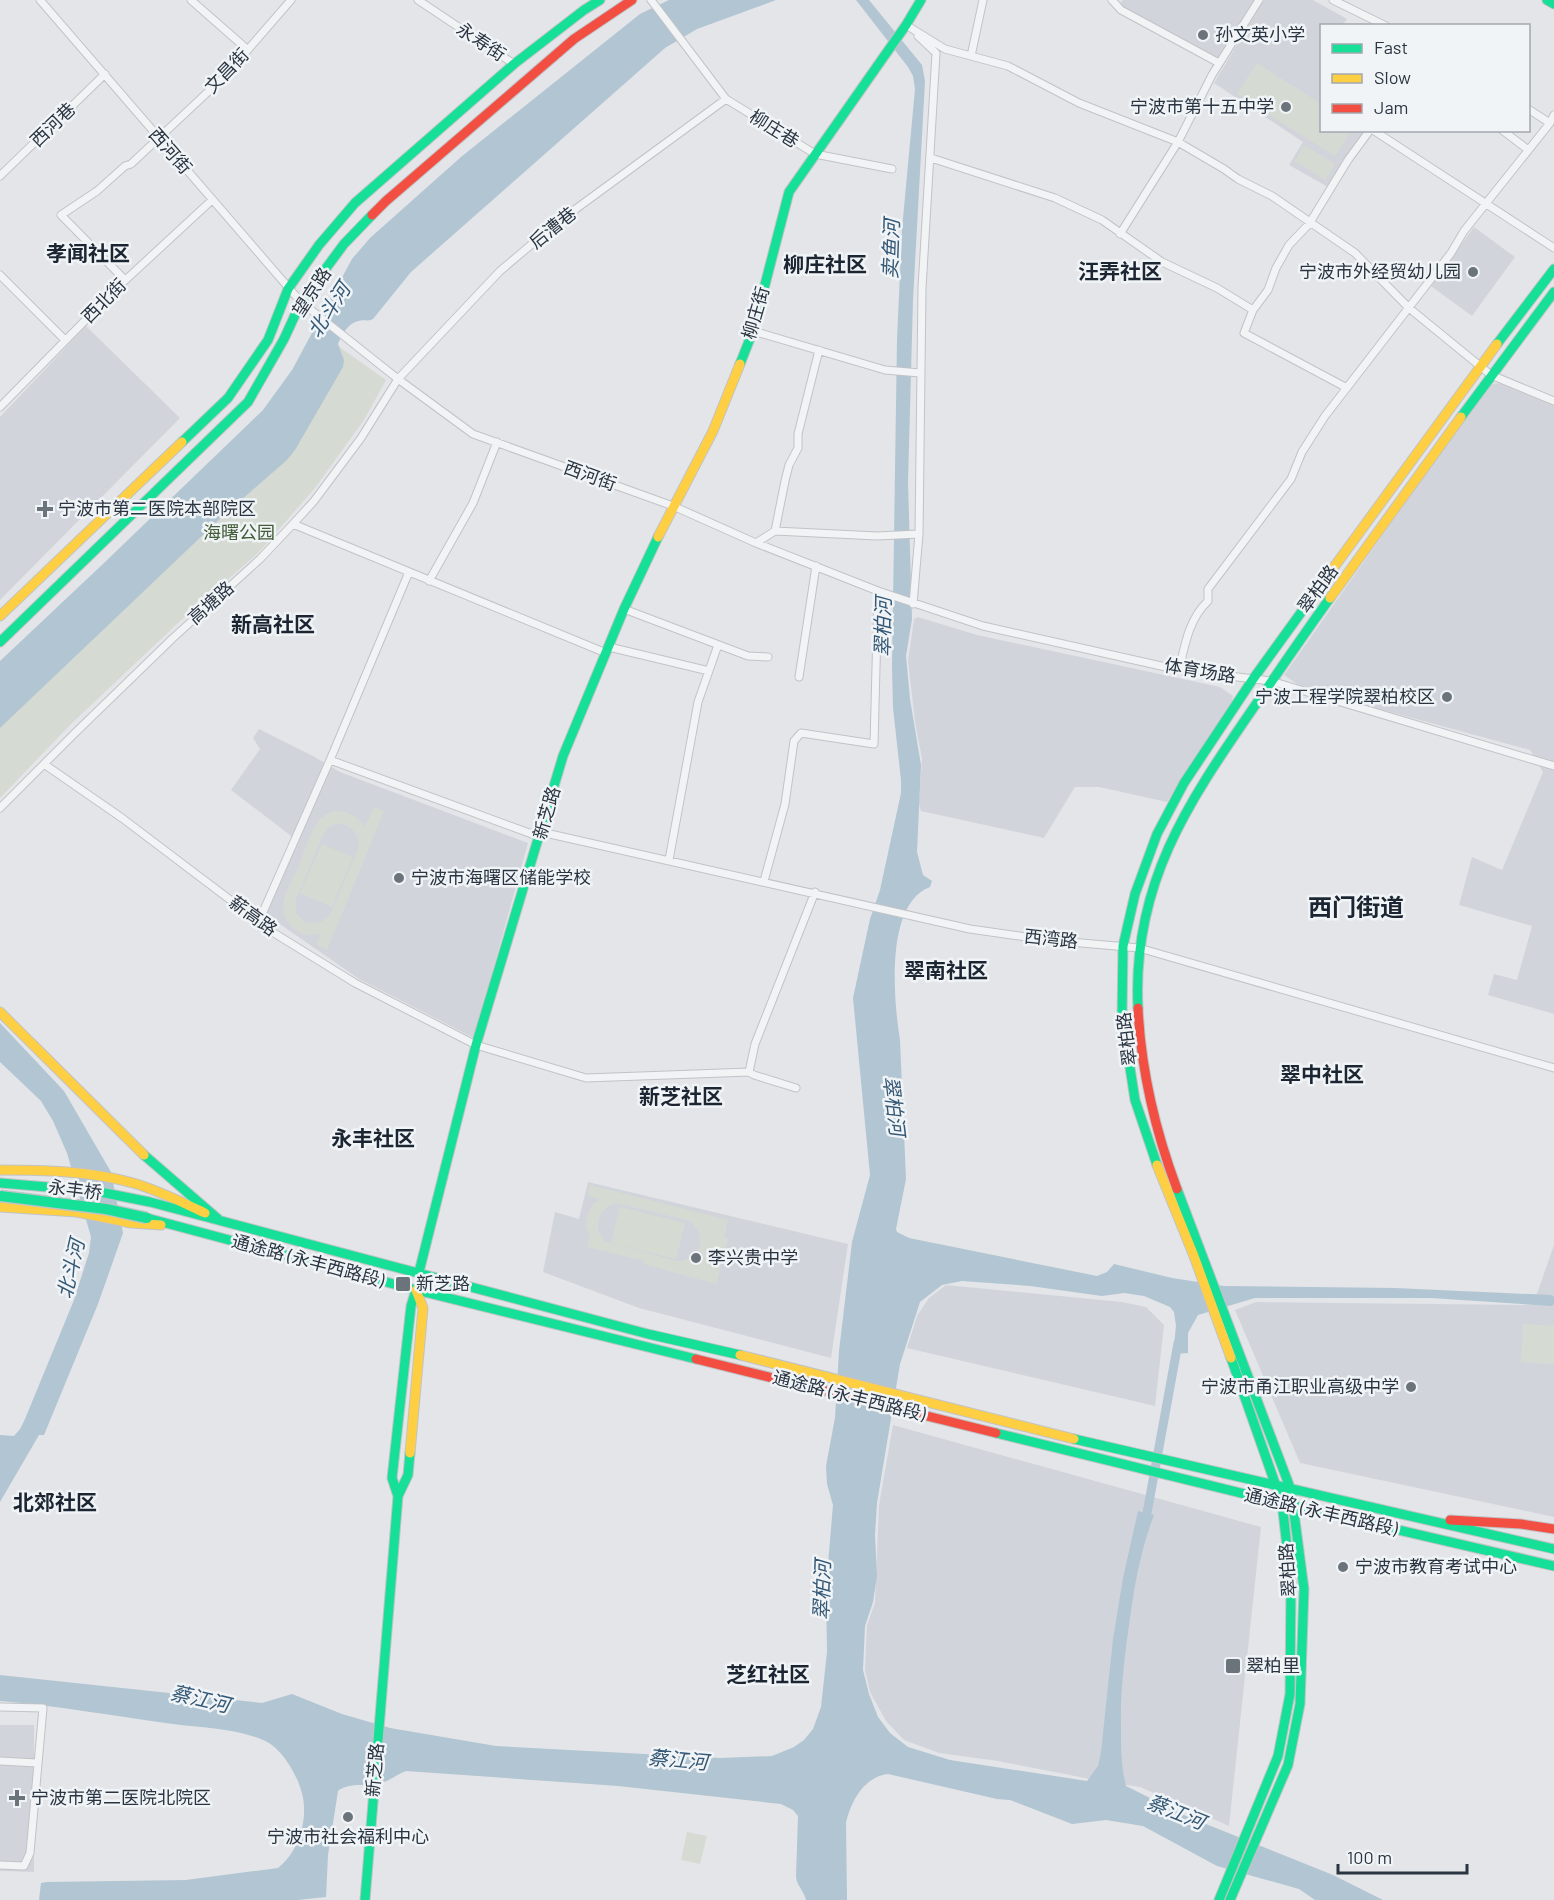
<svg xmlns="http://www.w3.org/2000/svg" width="1554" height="1900" font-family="Barlow,'Noto Sans SC',sans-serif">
	<rect width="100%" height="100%" fill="#e3e5e8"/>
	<!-- built -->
	<path fill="#d1d5db" d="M1123,0H1257L1219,60L1123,9L1120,4Z
		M1264,0H1313L1347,19L1343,25L1322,26V130L1365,131L1343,161L1328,187L1289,165L1303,142L1214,83Z
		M1474,227L1515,257L1472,316L1431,286Z
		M86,326L180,418L0,600V417Z
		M1503,383L1554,405V1014L1488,995L1494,974L1517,980L1532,926L1459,905L1472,857L1502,870L1543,772L1530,750L1383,710L1297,684L1284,675L1489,384Z
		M918,617L977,635L1220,687L1233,696L1231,705L1167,802L1099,787H1075L1044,838L921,811L919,803L922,759L915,722L908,661L914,619Z
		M259,729L315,757L340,772L528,843L474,1038L359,979L264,913L295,839L231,790L260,749L253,738Z
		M588,1182L848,1244L831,1358L639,1308L543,1272L555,1212L579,1219Z
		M1554,1245V1517L1300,1463L1235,1310L1256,1302L1533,1305Z
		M946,1285L1122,1302L1146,1307L1164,1325L1155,1406L907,1348L917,1316L929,1298Z
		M893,1425L1261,1527L1229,1826L1140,1787L1100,1781L998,1761L939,1753L904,1740L886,1721L870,1692L865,1670L867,1625L875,1603L879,1505Z
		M0,1725H34V1872L0,1871Z"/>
	<!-- green -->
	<path fill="#d5dbd3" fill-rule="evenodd" d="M1257,63L1321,104L1322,130L1351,131L1335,156L1237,94Z
		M1304,145L1335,164L1325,180L1295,161Z
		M334,343L386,380L364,420L315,488L258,553L178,623L70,725L0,798V725Z
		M374,807L384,811L327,950L317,945L321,933C303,940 283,926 283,906C284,894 293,879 298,867C304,854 308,837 316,825C329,804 353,809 365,827ZM340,823C354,827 360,836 358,850L330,915L321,922L307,923L296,914V899L323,834L330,826Z
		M322,844L353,857L332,907L300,893Z
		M590,1185L728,1220L724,1237L728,1239L716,1284L644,1264V1261L587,1247L590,1236L586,1227L587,1217L592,1205L600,1199L588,1196ZM617,1203L690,1221L698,1230L701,1244L696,1254L684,1261H676L606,1242C591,1229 598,1207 617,1203Z
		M620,1207L685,1223L676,1259L611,1243Z
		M1523,1324L1554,1326V1364L1521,1362Z
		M687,1832L707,1836L700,1864L681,1860Z"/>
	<!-- water -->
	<path fill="#b2c5d2" d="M669,0H776L697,29L665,48L411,272L373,319C367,322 364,319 358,321C347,324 342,335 338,344L344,360L343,367L295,450L287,460L225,514L0,728V661L104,563L263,410L292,370L352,259L370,238L461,157L640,14Z
		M856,0H869L922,65L925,81L913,300L908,482L912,619L906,656L910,699L921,765L917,852L923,875L932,881L930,887C884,904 894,1003 900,1040L906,1179L896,1229L897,1232L909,1238L1097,1276L1107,1272L1114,1264L1172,1278L1224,1286L1395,1288L1551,1295L1554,1297V1304L1552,1306L1431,1298H1255L1198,1315L1188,1333V1353L1173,1354L1176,1326L1174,1312L1170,1307L1144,1296L1124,1293L1102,1296L1030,1286L962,1281L942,1285L920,1302L900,1364L877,1503L875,1535L877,1576L873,1602L865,1626L863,1670L869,1694L878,1717L890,1733L908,1747L950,1760L1087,1781L1098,1766L1101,1752L1113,1639L1123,1578L1138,1511L1154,1515C1141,1549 1135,1582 1130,1618C1125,1654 1120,1690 1121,1727C1121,1748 1121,1766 1126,1786L1186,1816L1333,1875L1383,1900H1315L1299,1889L1217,1866L1143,1826L1106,1820L1072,1824L1010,1800L997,1799L888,1774C864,1777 851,1801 846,1823L847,1900H806C804,1891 797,1886 796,1877L798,1816L793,1810L781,1804L618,1786L406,1771C398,1774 392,1779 384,1782C370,1788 350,1781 338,1791L328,1855L326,1897L298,1900H39L41,1883L47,1882L186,1880L278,1868C296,1854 305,1829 304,1807C304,1785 284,1748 263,1740C235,1728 202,1728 173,1724C115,1716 58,1706 0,1701V1675L262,1703L292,1694L342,1714L390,1728L496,1746L720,1758L772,1756L794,1747L804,1740L813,1729L821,1707L827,1652L826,1587L833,1505L827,1484L826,1466L835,1418L839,1351L852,1242L870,1175L853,998L870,919L880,890L901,793V780L893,708L892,667L897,340L902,229L915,89L913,76L908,67Z
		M0,1023L64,1091L111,1172L123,1233L98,1304L51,1418L44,1435H39L0,1502V1435L14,1436L20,1429L25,1419L74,1300L89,1253L91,1237L67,1153L53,1121L41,1101L0,1062Z"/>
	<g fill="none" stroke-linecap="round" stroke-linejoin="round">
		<!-- canal -->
		<path stroke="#b2c5d2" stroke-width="9" d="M1145,1524L1178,1343"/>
		<!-- street casing -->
		<g stroke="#c1c3c6" stroke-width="9">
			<path id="street" d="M40,0L301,302L398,379L473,434L673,506L756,543L878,591L983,626L1179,670L1271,681L1554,766
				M191,0L248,50
				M418,0L514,64
				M651,0L726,99L815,154L892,169
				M1112,0L1121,10L1219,63
				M1333,0L1386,26
				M906,25L945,49L1008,66L1079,103L1178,142L1224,169L1238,179L1272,196L1355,253L1409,308L1480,366L1491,375L1554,401
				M971,56L983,0
				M1528,109L1550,123
				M1373,130L1554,248
				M1502,130L1527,149
				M931,158L1055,198L1102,220L1162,262L1217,288L1253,310L1244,333L1347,388
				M0,176L105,74
				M1120,234L1178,142L1212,75L1259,0
				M0,275L65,340
				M125,280L61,215L97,191L125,166L131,164L226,75L291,0
				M1253,310L1268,290L1276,268L1289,245L1309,224L1348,160L1370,130
				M753,331L885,370L920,373
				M0,407L119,286L212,200
				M293,524L606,653
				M775,531L785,481L789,465L798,448V434L819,350
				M756,543L775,531L877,536L919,534
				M429,581L473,503L497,442
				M913,604L919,534L922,288L936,53L918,36
				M624,609L748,656L768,657
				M609,647L709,671
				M1179,670C1185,644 1189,619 1208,601V589L1291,479L1302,452L1325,416L1451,253L1464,231L1550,123L1554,115
				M799,677L816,566
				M330,760L409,572
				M44,764L122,818L274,933L355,983L476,1045L586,1078L749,1072L754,1075L796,1088
				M0,808L75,733L173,638L260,559L293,524L314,501L361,438L398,379L500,271L558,222L726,99
				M541,832L970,929L1047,940L1139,948L1554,1068
				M669,860L698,702L718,645
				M764,881L785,804L794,741L801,733L874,744L878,591
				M259,921L330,760L540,837
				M749,1072L755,1044L815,892
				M0,1707L43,1708L30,1853L24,1866L0,1865
				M0,1761L37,1763"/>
		</g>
		<!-- fast casing -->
		<g stroke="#c1c3c6" stroke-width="11">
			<path id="fast" d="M1547,0L1554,4
				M1497,344L1554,269
				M740,364L753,331L789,192L906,25L921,0
				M1461,417L1554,292
				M182,442L228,398L268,340L288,289L319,245L355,203L514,64L584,10L600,0
				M0,642L248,402L284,339L301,302L344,244L372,215
				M1138,1008C1132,885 1187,804 1254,707C1279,671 1304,634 1330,598
				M144,1155L218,1219
				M1157,1165L1135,1100L1122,1016L1123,946L1135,894L1157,834L1184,783L1253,679L1326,578
				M0,1183L95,1191L150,1202L648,1334L740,1355
				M1177,1189L1291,1490L1304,1589L1300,1704L1288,1765L1230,1900
				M147,1218L416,1290L696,1359
				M419,1272L476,1045L563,756L624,609L658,537
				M996,1433L1282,1503L1554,1566
				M1074,1439L1554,1549
				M398,1496L392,1478L411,1306L416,1290
				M365,1900L398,1496L408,1475L410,1453
				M1219,1900L1278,1756L1290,1694L1291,1582L1282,1503L1231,1358"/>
		</g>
		<!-- slow casing -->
		<g stroke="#c1c3c6" stroke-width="11">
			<path id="slow" d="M658,537L713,431L740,364
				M1326,578L1497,344
				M1330,598L1461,417
				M0,616L182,442
				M0,1012L144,1155
				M1157,1165L1194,1256L1231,1358
				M0,1170C44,1170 90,1171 133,1183C158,1190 181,1202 205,1213
				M0,1207L77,1212L131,1223L161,1225
				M740,1355L1074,1439
				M410,1453L423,1308L416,1290"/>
		</g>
		<!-- jam casing -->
		<g stroke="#c1c3c6" stroke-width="11">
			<path id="jam" d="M372,215L386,201L574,39L632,0
				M1138,1008C1141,1071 1155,1130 1177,1189
				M696,1359L996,1433
				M1450,1520L1521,1524L1554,1529"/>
		</g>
		<!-- street -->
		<use href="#street" stroke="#f2f3f5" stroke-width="7"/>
		<!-- fast -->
		<use href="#fast" stroke="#16e098" stroke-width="9"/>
		<!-- slow -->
		<use href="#slow" stroke="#ffcf43" stroke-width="9"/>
		<!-- jam -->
		<use href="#jam" stroke="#f24e42" stroke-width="9"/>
		<!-- fast-bridge casing -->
		<g stroke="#c0c2c6" stroke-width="13" stroke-linecap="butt">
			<path id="fast-bridge" d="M0,1196L106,1209L147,1218"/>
		</g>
		<!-- fast-bridge -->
		<use href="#fast-bridge" stroke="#16e098" stroke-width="10"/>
	</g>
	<!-- markers -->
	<g fill="#6b737b" stroke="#f1f4f7" stroke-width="2">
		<circle cx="1203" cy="35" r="6"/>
		<circle cx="1286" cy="107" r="6"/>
		<circle cx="1473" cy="272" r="6"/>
		<path d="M42 500h6v6h6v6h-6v6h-6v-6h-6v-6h6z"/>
		<circle cx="1447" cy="697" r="6"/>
		<circle cx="399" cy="878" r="6"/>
		<circle cx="696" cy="1258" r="6"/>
		<rect x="395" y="1276" width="16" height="16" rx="3"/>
		<circle cx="1411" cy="1387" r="6"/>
		<circle cx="1343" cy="1567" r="6"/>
		<rect x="1225" y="1658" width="16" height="16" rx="3"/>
		<path d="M14 1789h6v6h6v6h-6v6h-6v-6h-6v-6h6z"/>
		<circle cx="348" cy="1817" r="6"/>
	</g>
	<g text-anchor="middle" stroke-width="5" stroke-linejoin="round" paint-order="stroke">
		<!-- poi labels -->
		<g font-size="18" fill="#2a3541" stroke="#f1f4f7" text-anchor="start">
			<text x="1215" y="41">孙文英小学</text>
			<text x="1274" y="113" text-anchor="end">宁波市第十五中学</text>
			<text x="1461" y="278" text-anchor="end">宁波市外经贸幼儿园</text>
			<text x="58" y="515">宁波市第二医院本部院区</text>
			<text x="1435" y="703" text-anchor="end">宁波工程学院翠柏校区</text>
			<text x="411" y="884">宁波市海曙区储能学校</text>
			<text x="708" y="1264">李兴贵中学</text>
			<text x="416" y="1290">新芝路</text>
			<text x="1399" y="1393" text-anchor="end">宁波市甬江职业高级中学</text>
			<text x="1355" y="1573">宁波市教育考试中心</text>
			<text x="1246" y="1672">翠柏里</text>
			<text x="31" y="1804">宁波市第二医院北院区</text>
			<text x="348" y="1843" text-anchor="middle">宁波市社会福利中心</text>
		</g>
		<!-- street labels -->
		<g font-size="18" fill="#2a3541" stroke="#f1f4f7">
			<text transform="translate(481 42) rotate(33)" y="6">永寿街</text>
			<text transform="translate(227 71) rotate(-46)" y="6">文昌街</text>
			<text transform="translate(53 125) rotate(-44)" y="6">西河巷</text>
			<text transform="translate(774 129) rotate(32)" y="6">柳庄巷</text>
			<text transform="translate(170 151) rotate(49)" y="6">西河街</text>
			<text transform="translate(553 228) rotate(-39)" y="6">后漕巷</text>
			<text transform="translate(312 292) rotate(-57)" y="6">望京路</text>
			<text transform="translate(104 301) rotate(-45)" y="6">西北街</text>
			<text transform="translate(756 313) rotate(-74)" y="6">柳庄街</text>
			<text transform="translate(590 476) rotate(20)" y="6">西河街</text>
			<text transform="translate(1318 589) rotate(-54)" y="6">翠柏路</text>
			<text transform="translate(211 603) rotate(-42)" y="6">高塘路</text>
			<text transform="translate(1200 671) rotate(9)" y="6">体育场路</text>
			<text transform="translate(547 813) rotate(-74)" y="6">新芝路</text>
			<text transform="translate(253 916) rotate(36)" y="6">薪高路</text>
			<text transform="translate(1051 939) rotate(6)" y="6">西湾路</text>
			<text transform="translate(1127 1039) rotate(-97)" y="6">翠柏路</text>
			<text transform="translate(75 1190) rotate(7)" y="6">永丰桥</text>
			<text transform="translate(308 1261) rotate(15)" y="6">通途路 (永丰西路段)</text>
			<text transform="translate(849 1396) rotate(14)" y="6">通途路 (永丰西路段)</text>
			<text transform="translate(1321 1512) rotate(13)" y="6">通途路 (永丰西路段)</text>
			<text transform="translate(1288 1570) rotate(-94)" y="6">翠柏路</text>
			<text transform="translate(375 1770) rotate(-85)" y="6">新芝路</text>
		</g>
		<!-- park labels -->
		<g font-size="18" fill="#425d37" stroke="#f1f4f7">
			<text x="239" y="539">海曙公园</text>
		</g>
		<!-- water labels -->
		<g font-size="20" font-style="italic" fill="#345875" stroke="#f1f4f7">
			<text transform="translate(891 249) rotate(-88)" y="7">卖鱼河</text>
			<text transform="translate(329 310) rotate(-57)" y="7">北斗河</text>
			<text transform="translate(883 627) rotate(-89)" y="7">翠柏河</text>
			<text transform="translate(894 1106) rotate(83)" y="7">翠柏河</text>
			<text transform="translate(71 1269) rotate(-77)" y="7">北斗河</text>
			<text transform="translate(822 1590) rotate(-88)" y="7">翠柏河</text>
			<text transform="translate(200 1699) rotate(13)" y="7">蔡江河</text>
			<text transform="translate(678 1760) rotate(5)" y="7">蔡江河</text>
			<text transform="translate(1176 1812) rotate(22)" y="7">蔡江河</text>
		</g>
		<!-- quarter labels -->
		<g font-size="21" font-weight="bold" fill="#1c2632" stroke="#f1f4f7">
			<text x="88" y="261">孝闻社区</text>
			<text x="825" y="272">柳庄社区</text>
			<text x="1120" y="279">汪弄社区</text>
			<text x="273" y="632">新高社区</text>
			<text x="946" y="978">翠南社区</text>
			<text x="1322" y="1082">翠中社区</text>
			<text x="681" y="1104">新芝社区</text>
			<text x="373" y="1146">永丰社区</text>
			<text x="55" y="1510">北郊社区</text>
			<text x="768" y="1682">芝红社区</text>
		</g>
		<!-- district labels -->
		<g font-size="24" font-weight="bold" fill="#1c2632" stroke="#f1f4f7">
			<text x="1356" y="916">西门街道</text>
		</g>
	</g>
	<!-- legend -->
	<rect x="1320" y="24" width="210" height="108" fill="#f1f4f7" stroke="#a1a8ae" stroke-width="1.5"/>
	<rect x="1332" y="44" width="30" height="9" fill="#16e098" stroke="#a1a8ae" stroke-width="1.5"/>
	<text x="1374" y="54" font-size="18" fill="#2a3541">Fast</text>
	<rect x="1332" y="74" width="30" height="9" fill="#ffcf43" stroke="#a1a8ae" stroke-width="1.5"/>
	<text x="1374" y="84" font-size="18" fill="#2a3541">Slow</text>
	<rect x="1332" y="104" width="30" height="9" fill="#f24e42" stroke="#a1a8ae" stroke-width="1.5"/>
	<text x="1374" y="114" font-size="18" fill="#2a3541">Jam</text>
	<!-- scale -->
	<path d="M1338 1864v9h129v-9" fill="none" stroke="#2a3541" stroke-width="3"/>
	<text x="1347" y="1864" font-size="18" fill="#2a3541" stroke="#f1f4f7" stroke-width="4.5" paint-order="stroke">100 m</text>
</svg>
